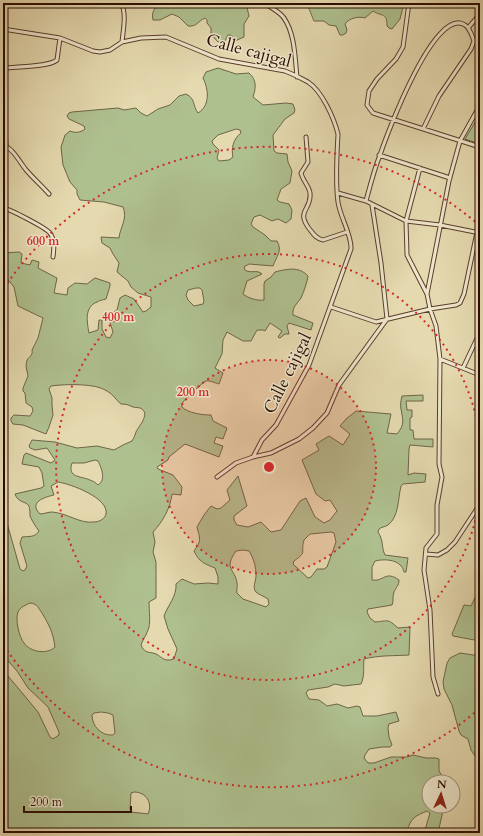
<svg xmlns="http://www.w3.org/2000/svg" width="483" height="836" font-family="Cardo,serif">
	<rect width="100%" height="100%" fill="#e5d9af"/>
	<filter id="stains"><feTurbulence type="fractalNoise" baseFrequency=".005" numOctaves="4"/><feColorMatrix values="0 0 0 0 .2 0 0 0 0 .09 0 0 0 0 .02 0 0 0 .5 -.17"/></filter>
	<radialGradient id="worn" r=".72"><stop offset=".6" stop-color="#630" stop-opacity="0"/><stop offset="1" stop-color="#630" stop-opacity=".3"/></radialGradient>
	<!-- green -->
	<path fill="#afc08f" stroke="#6d6548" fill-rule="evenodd" d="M159,3H246L249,16L244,24V37L235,41L231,35H228L225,41L218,42L211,34V28L207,23V20L205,18C198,21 197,27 188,26L179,17L172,14L160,20H153C151,11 155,9 159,3Z
		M307,3H404L400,19L392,29L389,28L387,26C387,12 382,17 373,11L365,18C359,16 349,18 345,24L347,30L346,33L343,35H340L336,26L329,25L324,21H314C313,19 308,6 307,3Z
		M218,68L236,74L249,73C257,80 256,88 253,97L263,105L286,103L293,104L295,110L294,113L285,119L273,135L274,151L277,153L287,154L288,162L292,171L290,183L281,189L277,200L280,202L289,204L292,210L291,219L286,223L278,219L272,221L260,215L254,217L251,224L253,227L265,235L271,241H277C283,251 276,257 273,266L249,264L244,267L245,270C250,274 257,269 262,274L247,281L243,294C248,298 257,301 264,300V284L265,281L271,277L275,272C287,269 299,266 308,276C307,283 304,291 301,298C297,304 292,307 293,315L313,323L311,330L289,323L287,326L289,334H285L280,338L278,337L282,331L270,323L265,331L263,330H257L251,341H243L227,332L223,340L222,354L215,368L223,373L219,384C215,383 209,380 206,381C203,382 183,400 182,404C181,405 182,406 182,407C188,413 202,415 211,415L213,421L227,428L223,439L216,437L214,443L223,446L219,457L185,444L169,457L168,460L157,467L158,469L173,475L182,487L181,495L172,494C170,509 163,521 153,532L155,542L153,552L156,562V598L149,602C149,609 151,625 148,630C146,636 143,639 141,645C144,652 147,652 153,653C162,655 162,663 174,659L177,649L168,629L164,616C168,605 177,596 176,584L182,579L194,584L208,583L218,584V577L215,568C205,564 199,562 194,551C202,540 200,539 197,527L204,515L211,506L217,509L221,508L230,500L227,490L238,476L247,506L234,516V520L237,525L248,527L261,522L271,532L281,530L300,501L306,498L315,517L324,523L330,520L337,511L330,500L325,501L316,494L302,460L319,450L316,444L329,436L343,445L350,434L340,426L346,419L356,411L391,414L387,433L397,434C405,424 403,421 401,409C400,405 401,400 402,396L423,395V401H406L407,410H412V417L410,418V430H413L414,439H433V447L410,445L409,449L408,475L414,473L426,474L425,482L403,484L401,486C398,498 399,517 388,525C385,527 381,527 379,529L378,532C384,541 381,547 385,555L408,558L406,572H404C403,570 403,567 401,566C396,559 382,559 375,561L372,567V580C384,582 385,570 399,580C399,586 396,587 394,592C392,597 394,601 392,605L368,609L367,612L370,618L375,622C389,621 387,618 398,628L410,627L409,655C395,656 379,655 364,659C363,667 365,676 361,684L344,686L335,684L328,687L308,690L306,693L309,699L319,700L327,706L337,704L348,708L357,706L360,707L363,716H377L396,712L399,721L389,724L388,728L389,737L392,745L390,747H382L369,749L365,755L364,758L368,763H374L391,757H407L413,755L426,758H436L439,759V771L446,782H429V806H444L438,833H422L425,830L430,813L427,811C415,816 411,818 407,831L408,833H3V670L38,712L50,737L53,739L59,735V732L48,707L28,688L17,671L3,655V505L7,510V523L20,569L23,571L25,570L27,566L20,543L22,537C28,536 35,538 39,531C36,527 32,521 30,516C30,513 30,509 29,506C26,501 18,503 15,494L41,488L44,486L42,473L39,467L22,464L24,455L26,453L51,463L55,460L47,448L35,450L30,448L29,446L32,440L55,442L77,448L97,446L114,450L123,445L132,441C134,438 135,435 136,432C138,427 150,415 142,409C140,407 136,408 133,407C128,405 127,404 121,404C116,400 113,394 107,391C96,383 65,384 51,386L49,389L52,398V405L53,415L49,427L46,434L23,425L13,424L11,421V418L14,415L30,416L33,411L32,407L26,403L25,393L23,391V388L28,376L26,366L27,360C30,356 33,355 32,350L38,338L43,318L18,306L14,287L6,277V267L3,264V253L19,252L22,254L21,263L30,265L32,260L39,262L38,268L57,278L54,293L67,295L68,288L75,283L87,284L95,278L110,283V286L106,299C103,300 100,300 97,302C84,307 87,322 89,333L98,330L99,320H102V329L106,337L110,338L113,332C110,322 106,316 117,310L120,298L125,295L134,299L143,312L146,311L151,307V297L138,293L131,287L128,281L117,272L119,263L113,254L110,248L102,243L101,237L119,238C120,227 128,219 123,207L104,202L80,200L77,194V190L70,182L63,165L61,147L65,135L70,131C75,133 80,133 85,129L84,126L69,119L67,116L69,113L72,112L118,108L124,110L136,108L141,113L147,116L158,109L170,105L179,96L186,94C196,99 192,105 198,113C210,106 209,90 203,78L206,72ZM236,129L240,130L241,133C233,139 231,149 233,157L229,160L219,161L217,158L219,150L213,144L212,141L218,135ZM196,288H200L202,290L204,301L203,304L194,306L188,300L186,295L188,290ZM95,460L98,461C102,469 106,480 98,485C96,483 93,481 90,480C81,476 67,478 72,463H84ZM58,482C71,484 109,498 106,514C105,519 99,522 94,522C80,524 67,513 52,512C48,512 44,514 40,514C28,502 45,497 54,495L51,486ZM331,532L334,533L336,542L327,567L324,569H317L311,577L308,578L293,564L294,561C308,551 300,554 304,540L310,534ZM243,550L249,551C254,559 256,567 256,576C256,581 252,588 256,592C259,595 264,596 268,599L269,604L266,607L243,599L237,593C236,589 238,586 237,583C235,568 223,570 236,551ZM30,603C38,604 38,608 42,613C49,625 53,632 55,647C47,655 30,652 24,643C19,637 15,619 18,612C20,607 26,605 30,603ZM101,712L108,713L113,715L115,733L113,735C101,736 92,726 92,715L94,713ZM134,792C146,792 153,803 148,814L131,812L130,809L131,793Z
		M480,114V144L465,139Z
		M480,587V641L453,636L452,634L464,605L471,606Z
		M460,653L480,656V763L471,750L468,739L461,735L459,731L452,705L444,689L443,682L447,663L450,658Z"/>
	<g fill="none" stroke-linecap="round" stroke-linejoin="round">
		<!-- minor casing -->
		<g stroke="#5a3e2c" stroke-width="5">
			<path id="minor" d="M121,3C127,13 123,31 122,42
				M264,3C270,7 280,12 284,18C295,34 295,58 297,77
				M409,3L403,47L396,59L377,79L369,91L367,105L373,113L480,147
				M477,3L480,7
				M468,28L480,14
				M3,29L60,38L93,51L100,52L110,50L122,42L141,38L166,37L219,59L285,71C293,74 301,78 308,82C322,91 334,118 338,134C337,156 335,180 338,202C340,217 352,235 351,249L309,365L276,425L262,440L253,457L236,463L217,477
				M3,68C15,67 49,67 57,60L60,38
				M3,104L6,146
				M306,137L308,162L301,173C303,181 309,186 310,193C312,211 294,210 311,231C314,235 317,239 323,240L347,232
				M3,145C14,149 20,163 27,171C34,179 42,186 49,194
				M379,155L450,178
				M420,168L406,221L407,255L427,294
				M338,193L366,201L406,221L440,225L480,233
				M366,201C370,186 374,170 380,155C387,134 435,5 465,25C470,28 472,36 474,41L471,49L439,96L423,129
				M3,208C10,209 46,228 50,233C55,240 54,249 53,257
				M331,307L376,322L430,309L456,305L460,303L464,294L480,218
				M440,359L480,375
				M463,368L480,332
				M253,457L271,453L299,439L313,428L327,413L339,385L387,319L381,263L372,205
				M426,554L438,555L447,550L455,542L480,504
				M438,694L433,677L430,610L424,570L426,548L437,534V505L442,477L439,464L440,359L436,326L430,309L427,294L449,181L460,141L480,105"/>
		</g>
		<!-- minor -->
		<use href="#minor" stroke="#eee6cb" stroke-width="3"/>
	</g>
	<!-- distance rings -->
	<circle cx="269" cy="467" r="107" fill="#d62828" fill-opacity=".12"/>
	<g fill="none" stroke="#d62828" stroke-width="2" stroke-dasharray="2 4">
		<circle cx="269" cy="467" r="107"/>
		<path d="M480 497A213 213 0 1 1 480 437"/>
		<path d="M479 709A320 320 0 0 1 4 646M4 288A320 320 0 0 1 479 225"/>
	</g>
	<g text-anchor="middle" stroke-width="3" stroke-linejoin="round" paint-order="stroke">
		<!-- street labels -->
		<g font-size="17" fill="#2b0a00" stroke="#eee6cb">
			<text transform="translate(249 50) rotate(15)" y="6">Calle cajigal</text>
			<text transform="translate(287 373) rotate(-64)" y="6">Calle cajigal</text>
		</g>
	</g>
	<circle cx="269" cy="467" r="6" fill="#d62828" stroke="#eee6cb" stroke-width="2"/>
	<g font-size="12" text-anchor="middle" font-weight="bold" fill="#d62828" stroke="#eee6cb" stroke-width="3" stroke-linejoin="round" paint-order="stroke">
		<text x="43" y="245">600 m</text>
		<text x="118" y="321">400 m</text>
		<text x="193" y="396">200 m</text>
	</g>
	<!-- margin -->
	<rect width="483" height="836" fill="none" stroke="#e5d9af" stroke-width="16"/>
	<rect x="4" y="4" width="475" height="828" fill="none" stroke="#2b0a00" stroke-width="2"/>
	<rect x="8" y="8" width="467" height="820" fill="none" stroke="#2b0a00"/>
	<!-- north arrow -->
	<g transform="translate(441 794) rotate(4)"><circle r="19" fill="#eee6cb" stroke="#a08e7a"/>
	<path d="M0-3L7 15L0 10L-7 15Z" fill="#8f2418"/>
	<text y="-6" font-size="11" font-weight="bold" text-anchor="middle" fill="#2b0a00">N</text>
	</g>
	<!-- scale -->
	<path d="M24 806v6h107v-6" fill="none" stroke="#2b0a00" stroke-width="2"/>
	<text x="30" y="806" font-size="12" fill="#2b0a00" stroke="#eee6cb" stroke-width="3" paint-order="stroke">200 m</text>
	<rect width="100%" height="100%" filter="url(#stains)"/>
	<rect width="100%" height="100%" fill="url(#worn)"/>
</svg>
